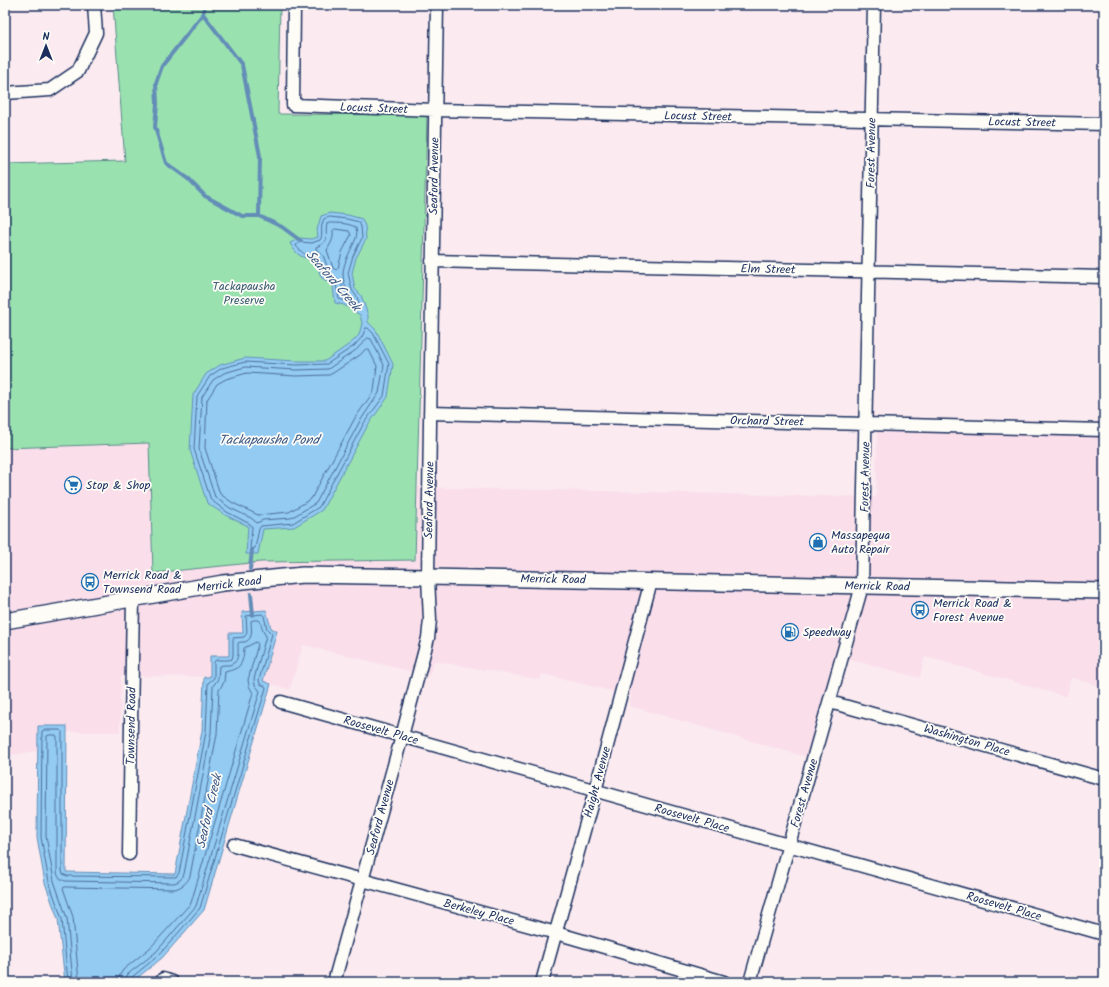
<svg xmlns="http://www.w3.org/2000/svg" width="1109" height="987" font-family="Kalam,sans-serif">
	<rect width="100%" height="100%" fill="#fbebf0"/>
	<filter id="ink" filterUnits="userSpaceOnUse"><feTurbulence type="fractalNoise" baseFrequency=".025" numOctaves="2"/><feDisplacementMap in="SourceGraphic" scale="8" xChannelSelector="R" yChannelSelector="G"/><feConvolveMatrix kernelMatrix="1 2 1 2 8 2 1 2 1" color-interpolation-filters="sRGB"/></filter>
	<g filter="url(#ink)">
		<!-- built -->
		<path fill="#fadfeb" d="M877,432L1104,436V687L1071,678L1067,697L925,657L920,678L835,656L806,757L629,706L631,696L542,674L540,680L434,661L429,676L303,645L290,690L262,681L277,631L271,628L266,610L242,612L243,633L229,656L210,677L121,676L120,732H66L67,726H38V751L5,756V448L149,443L153,573L261,562L415,559L417,487L876,497Z"/>
		<!-- green -->
		<path fill="#99e2b0" stroke="#5a8887" d="M113,5H280L278,114L427,115L415,560L261,562L153,573L149,443L5,448V164L125,161Z"/>
		<!-- water -->
		<path fill="#93cbf2" stroke="#638db7" d="M330,213L348,215L362,219L365,226L366,239L356,258L352,273L355,289L361,295L368,315V322L376,330L393,364L388,397L368,425L322,510L294,527L263,529L258,554H246L248,526L225,515L207,503L190,450L193,395L206,374L220,365L245,358L297,361H325L351,343L359,335L362,323L360,315L344,305L335,303L333,286L321,277L315,259C302,259 296,255 290,243L300,238L311,239L318,237L317,230L321,216Z
			M266,610L271,628L277,631L263,681L271,684L204,910L162,958L132,982H65L58,919L45,883L37,837L38,726H67L66,872L175,874L202,731L204,677H210V656H229V633H243L242,612Z"/>
		<g fill="none" stroke-linecap="round" stroke-linejoin="round">
			<!-- shore -->
			<path stroke="#4b6d99" stroke-width="1" d="M330,217L347,219L359,222L361,227L362,238L353,256L348,273L352,290L357,297L360,306L359,309L346,301L339,299L336,285L324,275L318,257C314,255 311,256 307,255C303,254 299,249 296,246L297,244L301,242L312,243L320,240C324,234 319,228 324,219Z
				M330,223C336,223 349,223 355,227C357,228 357,235 356,238C352,249 344,260 343,273C343,280 345,287 348,294L346,296L343,295L342,285L340,282L329,272L323,255L316,249V247C332,241 324,236 327,224Z
				M335,229L349,231L351,235L342,252L338,268L336,270L333,268L327,250C331,243 334,239 333,231Z
				M366,328H368L373,333L389,364L384,396L364,423L319,507L293,523L261,526L259,529L255,548L251,549L250,548L252,527L250,524L227,512L211,500L194,449L197,396L210,376L222,368L245,362L297,365L327,364L354,346L362,337Z
				M368,338L371,339L384,365L379,393L360,421L316,503L291,518L263,520L257,523L251,518L230,508L215,497L199,449L202,397L213,380L224,373L245,367L296,370L328,369L356,350Z
				M366,349L369,350L377,366L374,391L355,418L311,499L289,512L258,515L233,503L220,494L205,448L207,400L217,384L226,379L247,373L296,376L329,375L333,373L360,355Z
				M68,982L62,919L49,882L41,837L42,731L44,730H61L62,732V871L63,874L67,876L176,877L179,873L206,732L208,683L214,678V662L216,660H228L232,659L233,655V638L244,637L247,633L246,616L262,614L264,616L267,629L272,634L259,680L260,684L265,686L266,688L200,908L159,955L132,977L130,982
				M73,982L67,918L54,881L46,836L47,736L49,735H56L57,737V871C57,877 61,880 66,881L174,883C179,882 182,879 184,874L211,733L213,686L218,679L219,666C222,665 226,665 229,665C240,663 238,651 238,643C240,642 242,642 245,642C254,639 251,628 251,621L253,620H259L260,621L263,631L266,636L254,679L255,685L260,691L196,906L156,952L128,974L126,978L125,982
				M79,982L73,917L63,888L65,887L175,889C182,887 187,883 190,876L217,734L219,690L224,682L225,672C241,668 243,665 244,648L256,642L258,644L248,680L249,686L253,693L191,903L151,947L123,970L120,975L119,982"/>
			<!-- stream -->
			<path stroke="#638db7" stroke-width="4" d="M205,5L203,14L162,66L156,83L157,104L155,127L166,163L188,179L205,196L242,216H259L282,227L301,241
				M203,14L242,65L260,156L259,216
				M250,569L252,550
				M251,594L253,615"/>
			<!-- minor casing -->
			<g stroke="#1b2f5e" stroke-width="15">
				<path id="minor" d="M294,5L293,105L435,110L1104,124
					M5,93L50,90L78,71L96,33L94,5
					M432,261L1104,277
					M430,413L1104,430
					M281,702L1104,934
					M830,702L1104,779
					M234,845L556,933L724,982
					M129,854L133,598
					M163,979L172,982
					M334,982L402,736L428,638L430,620L428,577L430,423L437,5
					M542,982L595,791L651,581
					M750,982L862,586L874,5"/>
			</g>
			<!-- major casing -->
			<g stroke="#1b2f5e" stroke-width="18">
				<path id="major" d="M5,621L223,583L303,575L428,577L1104,591"/>
			</g>
			<!-- minor -->
			<use href="#minor" stroke="#fdfcf7" stroke-width="12"/>
			<!-- major -->
			<use href="#major" stroke="#fdfcf7" stroke-width="15"/>
		</g>
	</g>
	<!-- icons -->
	<defs>
		<g id="supermarket-ring" transform="scale(0.9)"><circle r="9.5" fill="#fdfcf7" stroke="#1f6fb2" stroke-width="1.5"/><path d="M-6-5.5h2.5l.6 2H6L4.5 2H-2.5L-4.4-4H-6ZM-1.5 3.2a1.3 1.3 0 1 0 .1 0ZM3 3.2a1.3 1.3 0 1 0 .1 0Z" fill="#1f6fb2"/></g>
		<g id="shop-ring" transform="scale(0.9)"><circle r="9.5" fill="#fdfcf7" stroke="#1f6fb2" stroke-width="1.5"/><path d="M-5-2.5h2.3a2.7 3.5 0 0 1 5.4 0H5L5.5 6h-11ZM-1.5-2.5h3a1.5 2.3 0 0 0-3 0Z" fill="#1f6fb2"/></g>
		<g id="bus-ring" transform="scale(0.9)"><circle r="9.5" fill="#fdfcf7" stroke="#1f6fb2" stroke-width="1.5"/><path d="M-5-6H5V4H4V6H2V4H-2V6H-4V4H-5ZM-3.5-4V0h7V-4ZM-3.5 1.2v1.5H-2V1.2ZM2 1.2v1.5H3.5V1.2Z" fill="#1f6fb2"/></g>
		<g id="fuel-ring" transform="scale(0.9)"><circle r="9.5" fill="#fdfcf7" stroke="#1f6fb2" stroke-width="1.5"/><path d="M-5.5-6h7V0h2V4h1.3V-2.5L3-4.5l.8-.8L6-3V5H2.5V1h-1V6h-7ZM-4.2-4.7v3.2H.2V-4.7Z" fill="#1f6fb2"/></g>
	</defs>
	<g fill-rule="evenodd">
		<use href="#supermarket-ring" x="73" y="485"/>
		<use href="#shop-ring" x="818" y="542"/>
		<use href="#bus-ring" x="90" y="582"/>
		<use href="#bus-ring" x="920" y="610"/>
		<use href="#fuel-ring" x="790" y="632"/>
	</g>
	<g text-anchor="middle" stroke-width="3.5" stroke-linejoin="round" paint-order="stroke">
		<!-- street labels -->
		<g font-size="12" fill="#1b2f5e" stroke="#fdfcf7">
			<text transform="translate(374 108) rotate(2)" y="4">Locust Street</text>
			<text transform="translate(698 116) rotate(1)" y="4">Locust Street</text>
			<text transform="translate(1022 122) rotate(1)" y="4">Locust Street</text>
			<text transform="translate(871 153) rotate(-89)" y="4">Forest Avenue</text>
			<text transform="translate(434 176) rotate(-89)" y="4">Seaford Avenue</text>
			<text transform="translate(768 269) rotate(1)" y="4">Elm Street</text>
			<text transform="translate(767 421) rotate(1)" y="4">Orchard Street</text>
			<text transform="translate(865 477) rotate(-89)" y="4">Forest Avenue</text>
			<text transform="translate(429 500) rotate(-89)" y="4">Seaford Avenue</text>
			<text transform="translate(553 579) rotate(1)" y="4">Merrick Road</text>
			<text transform="translate(229 584) rotate(-7)" y="4">Merrick Road</text>
			<text transform="translate(877 586) rotate(1)" y="4">Merrick Road</text>
			<text transform="translate(131 726) rotate(-89)" y="4">Townsend Road</text>
			<text transform="translate(381 730) rotate(16)" y="4">Roosevelt Place</text>
			<text transform="translate(967 740) rotate(16)" y="4">Washington Place</text>
			<text transform="translate(597 782) rotate(-75)" y="4">Haight Avenue</text>
			<text transform="translate(804 793) rotate(-74)" y="4">Forest Avenue</text>
			<text transform="translate(380 817) rotate(-75)" y="4">Seaford Avenue</text>
			<text transform="translate(692 818) rotate(16)" y="4">Roosevelt Place</text>
			<text transform="translate(1004 906) rotate(16)" y="4">Roosevelt Place</text>
			<text transform="translate(479 912) rotate(15)" y="4">Berkeley Place</text>
		</g>
		<!-- park labels -->
		<g font-size="12" fill="#3a5c72" stroke="#fdfcf7">
			<text x="244" y="290">Tackapausha<tspan x="244" dy="14">Preserve</tspan></text>
		</g>
		<!-- poi labels -->
		<g font-size="12" fill="#1b2f5e" stroke="#fdfcf7" text-anchor="start">
			<text x="86" y="489">Stop &amp; Shop</text>
			<text x="831" y="539">Massapequa<tspan x="831" dy="14">Auto Repair</tspan></text>
			<text x="103" y="579">Merrick Road &amp;<tspan x="103" dy="14">Townsend Road</tspan></text>
			<text x="933" y="607">Merrick Road &amp;<tspan x="933" dy="14">Forest Avenue</tspan></text>
			<text x="803" y="636">Speedway</text>
		</g>
		<!-- water labels -->
		<g font-size="13" font-style="italic" fill="#395683" stroke="#fdfcf7">
			<text transform="translate(334 280) rotate(49)" y="5">Seaford Creek</text>
			<text x="269" y="444">Tackapausha Pond</text>
			<text transform="translate(208 811) rotate(-77)" y="5">Seaford Creek</text>
		</g>
	</g>
	<!-- margin -->
	<rect width="1109" height="987" fill="none" stroke="#fdfcf7" stroke-width="20"/>
	<rect x="10" y="10" width="1089" height="967" fill="none" stroke="#1b2f5e" stroke-width="1.5" filter="url(#ink)"/>
	<!-- north arrow -->
	<g transform="translate(46 46)" stroke="#fdfcf7" stroke-width="3" paint-order="stroke">
	<path d="M0-3L7 15L0 10L-7 15Z" fill="#1b2f5e"/>
	<text y="-6" font-size="11" font-weight="bold" text-anchor="middle" fill="#1b2f5e">N</text>
	</g>
</svg>
